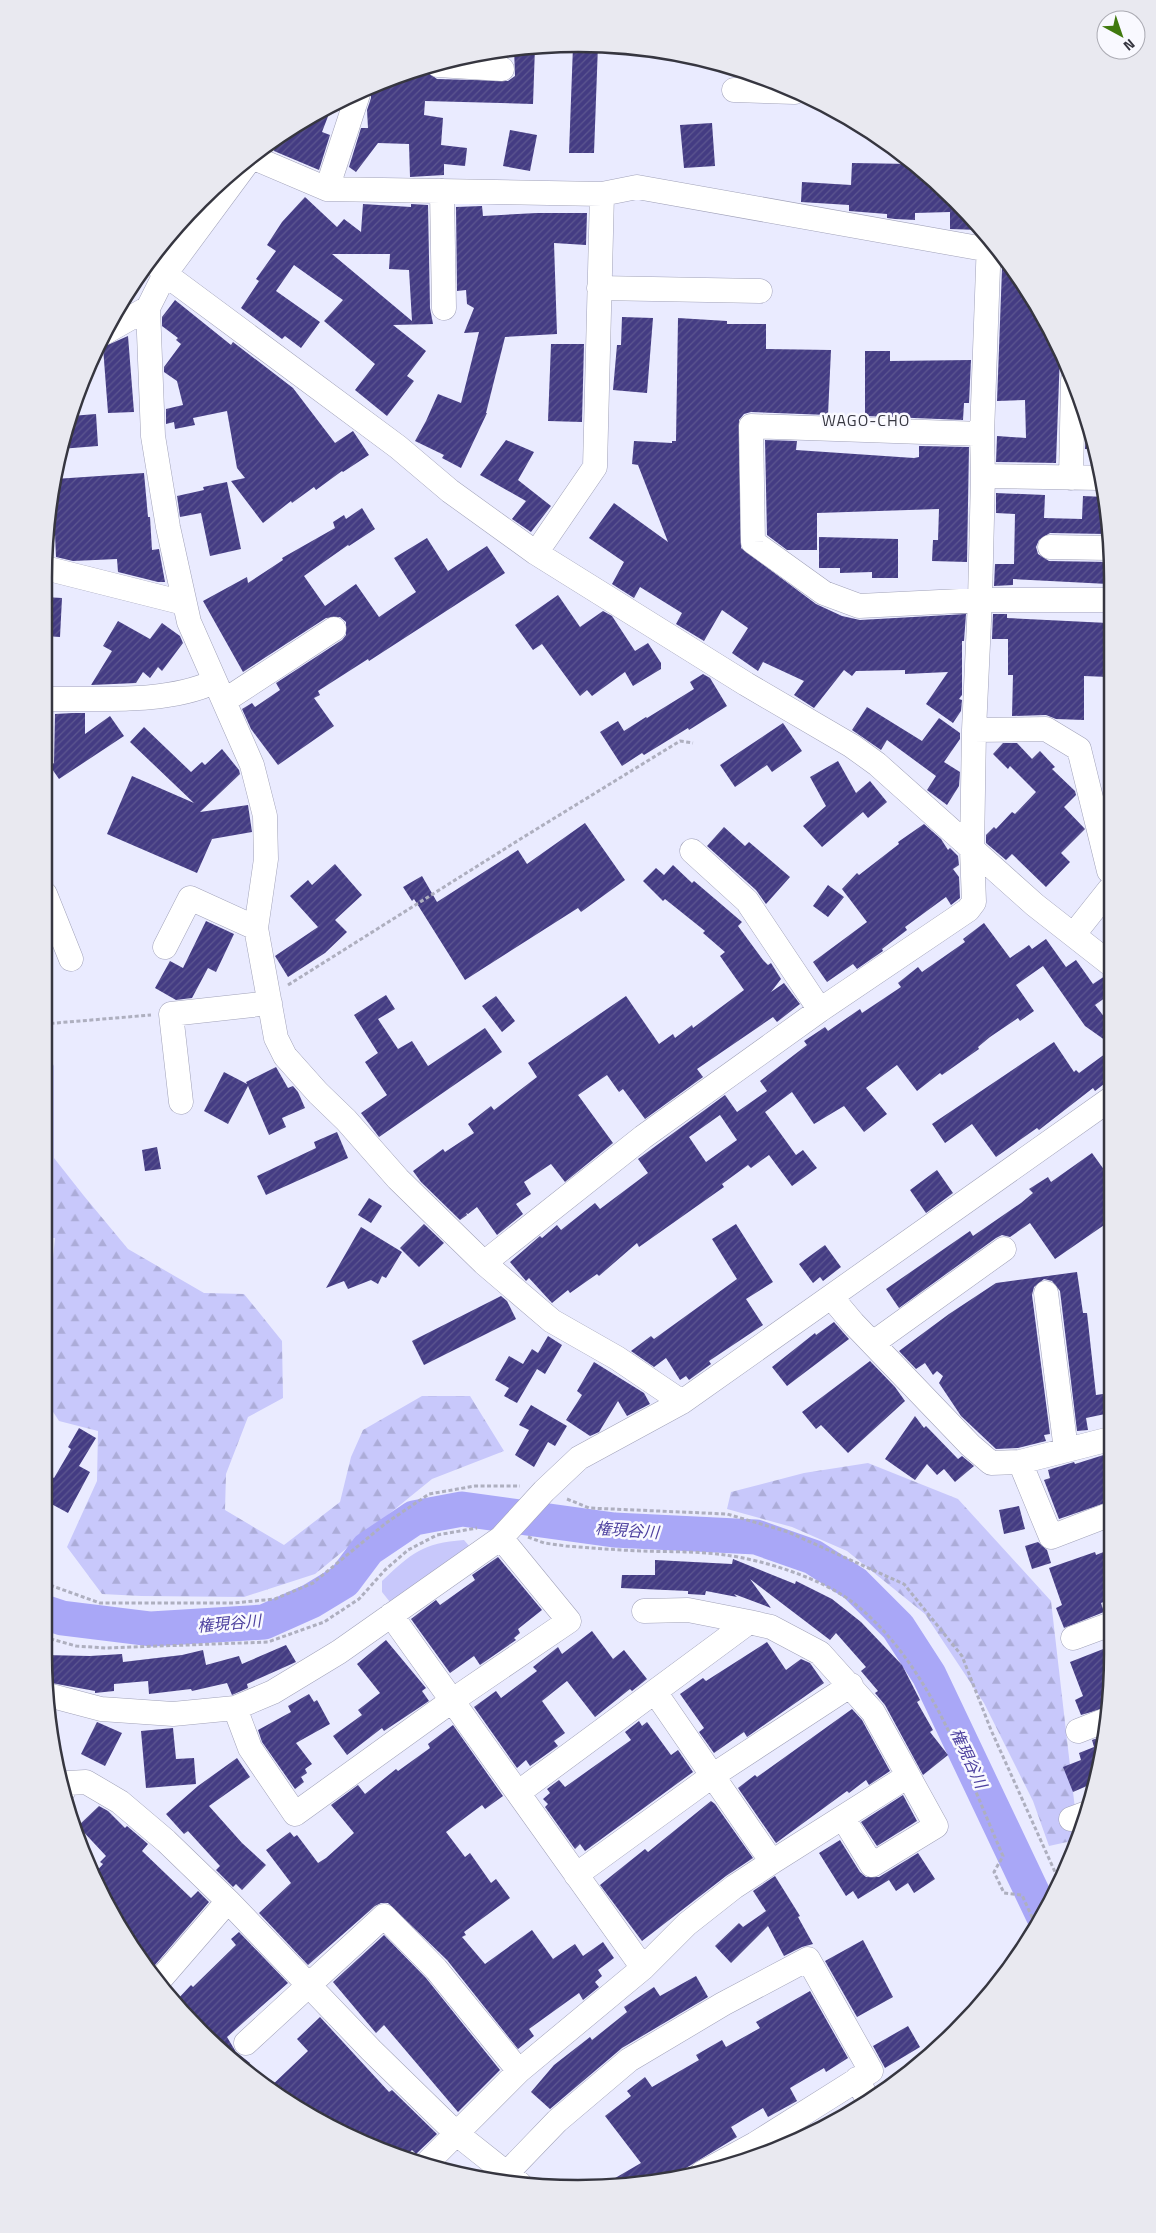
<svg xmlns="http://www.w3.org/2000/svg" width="1156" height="2233" font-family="'Titillium Web','Noto Sans JP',sans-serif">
	<defs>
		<pattern id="forest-firs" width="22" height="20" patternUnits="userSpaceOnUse" patternTransform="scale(1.25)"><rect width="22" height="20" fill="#c8c8fb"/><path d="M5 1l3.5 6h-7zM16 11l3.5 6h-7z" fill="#acacd8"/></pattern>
		<pattern id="building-hatch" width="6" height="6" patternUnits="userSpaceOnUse" patternTransform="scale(1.25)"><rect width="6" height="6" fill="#443c83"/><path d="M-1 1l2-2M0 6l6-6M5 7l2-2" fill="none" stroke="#5d5790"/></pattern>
	</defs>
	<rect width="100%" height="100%" fill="#eaebff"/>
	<!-- forest -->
	<path fill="url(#forest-firs)" d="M44,1048L54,1066V1158L84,1196L128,1249L204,1293L244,1294L282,1341L283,1398L248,1417L226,1474L225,1510L284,1545L340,1502L351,1457L363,1430L422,1396H470L504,1451L432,1479L315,1574L244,1597L141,1596L102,1594L67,1547L97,1481L98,1431L59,1421L44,1398V1348L55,1238H44Z
		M868,1463L958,1499L1051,1601L1078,1835L1076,1840L1049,1846L1033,1801L984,1703L925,1614L847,1551L792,1527L727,1509L731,1492L804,1473Z"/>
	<!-- park -->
	<path fill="#c8c8fb" d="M464,1540L470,1547L390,1602L382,1592V1581C412,1553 422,1543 464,1540Z"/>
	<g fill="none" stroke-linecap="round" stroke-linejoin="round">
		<!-- river -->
		<path stroke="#a9a7f7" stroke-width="35" d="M44,1612L62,1618L151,1629L264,1622L311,1601L344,1581L368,1549L414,1518L462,1509L614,1530L756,1537L813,1557L855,1584L898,1627L929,1675L1043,1915"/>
	</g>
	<!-- building -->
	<path fill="url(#building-hatch)" fill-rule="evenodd" d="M598,45L594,153H569L573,46Z
		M535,47L533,104L425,101L424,115L443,118L441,145L467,148L465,166L444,164V175L410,177L409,144L378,143L356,172L349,167L361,128H368L367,110L371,98V88L406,72H427L437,79L508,81L515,76L514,48Z
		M332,106L322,132L330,135L319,170L274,151L277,139L311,115Z
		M712,123L715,166L684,168L680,125Z
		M510,130L537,135L530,171L503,166Z
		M852,163L912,164L930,176L980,230L950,229V212L915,213V220L895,219L887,218V214L849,211V205L801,202L802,182L851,185Z
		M305,197L337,227L344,219L361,232L363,204L411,207V204L428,205L430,308L433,324L393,325L426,351L407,376L414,381L387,416L355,390L375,364L324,321L343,300L294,265L276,291L320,322L301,348L285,336L282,339L241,308L259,281L256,279L276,251L267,245L282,222ZM332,254H390L389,269L409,270L412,321Z
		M482,206L483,216L537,213H587L586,245L554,243L557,334L505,337L486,413H487L461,468L442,458L444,455L415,441L426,421L438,394L461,403L479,332L464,333L474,308L467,304L466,290L457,291L456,207Z
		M1002,269L1012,270L1060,353L1056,463L996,462L997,436L1026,438L1025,400L997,401Z
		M175,300L231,345L233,342L293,388L335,443L353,431L369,455L343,472L342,471L316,490L314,487L292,503L291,501L263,523L231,481L245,478L237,468L227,411L193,418L195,425L175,429L174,422L166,424V409L183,405L177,381L164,372V367L181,344L176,340L178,338L162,326V317Z
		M622,317L653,318L647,393L613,390L617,345H621Z
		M678,318L727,321V324H766V349L831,350L828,415L751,412L744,414L739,420L741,548L816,604L842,616L860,620L966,614L964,641H962V695L959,699L962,700L961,711L953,723L926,704L948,672L905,674V670L856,671L852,676L844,670L814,708L794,695L804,681L763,662L758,671L732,653L748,628L722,610L704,641L676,624L682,613L640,587L634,598L612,584L624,562L589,538L614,503L668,542L638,465L632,464L634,441L672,443V441H676Z
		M128,336L134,412L108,413L103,347Z
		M551,344H584L582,422L548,421Z
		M865,351H890V361L971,360L969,403H964L963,420L865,416Z
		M96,414L98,446L60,449L71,416Z
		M1086,426L1087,431L1092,449H1085Z
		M506,440L534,452L518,480L551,506L531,532L512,519L526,501L480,475Z
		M765,440L797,441L796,450L914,458L919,457V446L969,447L967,562L932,561L933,540H938L939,509L817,513V550H787L767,535Z
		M144,473L148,517H150L152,550L159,549L165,582H158L118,572L117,559L73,561L56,557L54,511H52V502L55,479Z
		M227,482L241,549L210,556L201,513L180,517L177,496L204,490L203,487Z
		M996,493L1045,495L1044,518L1082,519L1083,496L1105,497L1108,508L1106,534L1050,533L1039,540L1036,547L1038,554L1049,561L1108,562V584L1013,579V585L994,586L995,564H1014L1015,514L996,513Z
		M362,508L375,529L349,546L348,545L304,576L325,606L356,584L379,617L416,592L394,558L427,538L448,571L487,546L505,573L369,661L368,659L318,691L320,695L314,698L334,726L278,765L251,729L242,709L252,703L255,707L280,690L276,683L342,640L346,635V622L340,617L326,618L243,672L203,601L247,577L248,583L283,560L282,558L335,528L333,522L344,515L346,519Z
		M819,537L898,539V578H872V572L840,573V568H819Z
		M558,595L580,627L603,611L612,616L635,651L648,643L661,663V669L633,686L625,672L592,696L587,690L580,696L542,644L533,650L515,625Z
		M45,597L62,598L60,637L45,636Z
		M993,614H1007V618L1108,623V677L1084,676V720L1056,719L1046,715L1012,716L1013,675H1008V639H992Z
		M118,621L150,639L162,623L180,636L183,643L162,671L158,667L150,678L143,672L136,683L91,685L112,651L103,646Z
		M703,674L710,678L727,706L689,730L688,728L644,755L642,753L622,766L600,732L618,721L624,731L646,717L647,718L694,689L690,682Z
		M867,707L922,741L939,718L960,733V739L944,762L960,772L959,786L947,805L927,790L936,776L887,740L881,750L852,730Z
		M73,713H85V734L110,716L124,736L59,779L50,766L54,763L55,714Z
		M783,723L802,751L772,772L767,765L735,787L720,765Z
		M144,727L191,772L202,762L205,765L222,749L239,770L240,774L200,812L248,805L252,832L212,839L197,873L107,834L132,776L194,803L130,742Z
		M1003,743H1017L1032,759L1040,751L1055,767L1052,769L1075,791L1076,795L1064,807L1085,829L1061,853L1070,862L1046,887L1012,854L1006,860L986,843V835L994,827L996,829L1012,812L1015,814L1036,792L1010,766L1008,769L993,754Z
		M838,761L856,793L870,781L887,802L868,818L863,812L822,847L803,826L826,806L810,777Z
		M585,823L625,880L581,912L578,908L465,980L414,899L412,901L403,887L422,876L437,902L518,850L527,864Z
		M924,824L941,839L948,850L950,848L958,856L959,865L953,869L959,877L960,898L951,905L946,897L905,927L907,930L882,949L883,951L857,969L853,964L827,982L813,962L867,922L842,889L857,873L859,875L899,844L898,842Z
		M724,827L745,846L749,842L790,877L766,904L756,890L707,846Z
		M335,864L362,895L335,920L347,932L325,953L288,977L275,956L318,927L290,896L308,880L312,885Z
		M673,865L692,883L694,881L742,922L738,926L763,960L768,965L771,963L781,979L771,992L784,983L800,1004L777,1022L773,1017L697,1069L703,1077L645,1119L623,1089L619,1092L607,1075L578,1095L613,1143L565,1182L551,1164L524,1182L531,1194L516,1204L523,1214L497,1235L477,1207L468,1214L466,1213L467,1215L460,1220L421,1182L413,1171L443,1149L445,1152L474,1133L468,1124L491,1106L494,1110L537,1077L528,1063L626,996L659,1044L673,1034L675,1038L692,1025L693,1028L744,990L720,956L725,952L703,933L705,931L665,899L663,901L643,881L656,868L664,875Z
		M828,885L844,897L828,917L813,906Z
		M206,921L234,934L216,972L208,968L192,998L176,1000L155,988L170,961L183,968Z
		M984,923L1010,958L1029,945L1032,949L1046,939L1066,967L1076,960L1093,984L1105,976H1109V995L1095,1005L1109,1023V1043L1085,1026L1043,966L1016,985L1034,1011L1020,1021L1018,1018L990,1037L978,1047L979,1049L942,1075L940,1073L917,1091L897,1065L866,1088L887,1114L864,1132L844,1106L814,1124L792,1092L765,1112L796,1155L803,1150L817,1168L792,1186L769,1155L751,1168L748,1165L722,1184L724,1187L639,1247L637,1243L599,1276L597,1274L570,1293L568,1290L552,1303L529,1278L526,1281L510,1262L540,1236L542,1238L557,1225L561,1230L595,1203L600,1209L648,1173L638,1159L725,1095L737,1112L767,1091L760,1081L807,1045L804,1041L825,1027L828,1031L860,1009L862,1013L901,987L898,983L918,967L922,972L965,942L963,939ZM720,1115L737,1140L706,1162L689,1137Z
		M386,995L395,1009L378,1019L398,1049L412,1041L428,1066L485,1028L502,1052L379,1137L361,1113L387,1095L365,1062L378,1053L354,1015Z
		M496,996L515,1021L502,1032L482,1006Z
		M1054,1042L1074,1072L1076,1070L1079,1073L1109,1051V1080L1095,1091L1093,1088L1039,1130L1037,1128L996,1157L972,1124L945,1143L932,1124Z
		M276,1067L288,1088L293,1086L298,1092L305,1108L282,1118L286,1127L269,1135L248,1086L228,1124L204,1111L224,1072L247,1084L246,1082Z
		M337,1132L348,1158L266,1195L257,1176L316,1148L314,1142Z
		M157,1147L161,1169L145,1171L142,1150Z
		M1092,1153L1110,1178V1221L1055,1259L1030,1223L1010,1237L1002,1235L996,1238L899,1308L886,1289L970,1231L973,1236L1021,1203L1033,1193L1029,1189L1048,1177L1051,1182Z
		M937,1170L953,1193L926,1213L910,1190Z
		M369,1198L382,1206L371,1223L358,1215Z
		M424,1224L444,1243L419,1267L400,1248Z
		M736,1224L773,1282L746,1299L763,1325L709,1361L711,1364L689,1380L686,1376L680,1380L666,1358L654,1367L631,1351L651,1336L654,1339L737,1279L712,1239Z
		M361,1227L402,1252L386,1278L382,1276L378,1284L371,1280L348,1289L344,1281L326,1288Z
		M825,1245L841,1267L823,1281L820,1277L813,1283L799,1264Z
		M1077,1272L1083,1313H1087L1096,1395L1110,1393V1413L1086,1418L1088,1430L1077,1431L1060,1291L1052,1281L1044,1279L1034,1287L1032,1295L1050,1434L1044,1435L1046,1441L1018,1448L996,1449L961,1416L939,1383L943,1376L937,1371L933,1375L925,1363L916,1369L899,1351L949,1314L996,1283Z
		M501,1296L507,1301L516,1319L424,1365L412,1341Z
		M834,1322L849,1339L787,1386L772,1367L815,1333L816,1335Z
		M548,1336L562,1345L545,1374L537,1369L517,1403L504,1396L509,1388L495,1380L509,1356L523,1364L532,1349L538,1353Z
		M870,1361L895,1387L905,1401L848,1453L821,1425L816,1429L802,1412Z
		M594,1362L644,1393L650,1404L627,1416L618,1401L599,1432L590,1436L566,1420L582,1395L577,1391Z
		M531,1405L567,1426L555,1446L548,1442L534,1467L515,1455L529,1430L519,1425Z
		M915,1416L924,1428L926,1426L958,1459L962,1456L974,1466L955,1482L944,1469L937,1475L927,1464L915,1480L885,1459Z
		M79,1428L96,1438L79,1466L90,1472L68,1513L44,1500V1472L54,1478L71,1449L68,1447Z
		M1110,1453L1111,1501L1059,1519L1044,1480L1050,1478L1048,1470L1074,1462L1075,1464Z
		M1019,1506L1025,1529L1004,1534L999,1510Z
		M1038,1542L1047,1550L1051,1563L1032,1569L1025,1546Z
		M1111,1549V1573L1103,1576L1111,1599L1101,1603L1104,1612L1064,1628L1056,1608L1062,1605L1049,1568L1095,1552L1096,1555Z
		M498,1557L542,1610L518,1629L520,1633L514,1638L516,1640L480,1665L474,1656L450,1673L411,1619L436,1600L440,1605L475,1580L472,1575Z
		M733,1559L795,1584L796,1581L832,1599L861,1622L902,1665L920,1700L917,1702L933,1730L930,1732L948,1755L923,1775L885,1705L875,1693L878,1691L861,1671L866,1667L836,1633L830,1640L750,1579L771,1608L734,1594L737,1597L706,1591L705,1595L688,1594V1591L621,1588L622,1575H655V1560L732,1564Z
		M592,1631L613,1659L624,1650L647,1679L632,1691L630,1689L595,1717L567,1681L542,1701L565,1733L554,1741L558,1746L530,1766L526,1760L517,1768L474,1707L496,1691L501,1698L537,1671L533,1667L558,1647L562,1654Z
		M386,1640L426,1688L422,1691L429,1701L384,1731L382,1728L347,1755L333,1736L362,1715L358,1710L380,1693L357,1664Z
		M767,1642L786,1670L801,1659L810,1663L824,1683L747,1737L744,1732L714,1753L699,1732L704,1728L680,1694L703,1678L706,1681Z
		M286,1645L296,1662L247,1684L248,1688L232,1695L227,1683L192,1691L191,1689L149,1694L148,1681L114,1684V1691L95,1693V1691L46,1682L44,1655L90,1656L122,1654L123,1662L182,1655L203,1650L206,1665L239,1656L242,1664Z
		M1111,1646V1690L1108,1707L1081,1715L1075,1700L1083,1696L1070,1662Z
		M309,1694L314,1702L317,1700L330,1724L296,1743L312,1764L305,1769L307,1773L301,1777L304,1782L295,1789L262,1742L258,1730L291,1712L288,1706Z
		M852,1709L862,1720L890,1771L869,1785L866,1780L849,1793L847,1791L776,1843L738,1788L755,1775L757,1777Z
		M639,1721L642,1726L647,1722L671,1755L678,1750L693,1772L585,1851L580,1844L575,1849L545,1807L548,1804L543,1799L550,1793L547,1789L559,1780L565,1787L631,1740L625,1732Z
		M97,1722L122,1733L105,1766L81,1754Z
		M453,1725L503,1796L485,1809L482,1805L446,1832L465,1857L470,1853L491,1883L496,1879L510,1898L464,1932L466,1935L462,1937L485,1964L532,1930L553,1959L575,1944L583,1956L603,1942L614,1958L598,1970L602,1976L595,1982L599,1987L583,2000L579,1993L529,2029L534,2036L518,2049L447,1960L388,1903H381L375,1906L308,1965L259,1913L291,1883L266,1850L290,1832L294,1837L297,1835L318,1863L326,1858L354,1833L331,1805L358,1785L365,1794L396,1769L398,1771L430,1748L428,1744Z
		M173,1728L176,1759L194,1758L196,1784L146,1788L141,1731Z
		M1104,1736L1096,1782L1073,1792L1063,1767L1081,1760L1079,1753L1094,1747L1092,1740Z
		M237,1758L250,1777L209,1806L242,1843L266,1865L242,1890L236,1884L233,1887L216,1870L220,1866L188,1831L184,1834L166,1814L198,1786Z
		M903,1795L917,1821L877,1846L861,1822Z
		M711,1801L715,1804L753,1858L726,1876L642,1941L600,1885L645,1849L648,1852Z
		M99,1806L108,1811L125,1828L127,1826L148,1844L142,1851L191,1898L198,1891L209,1902L149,1972L115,1922L94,1874L103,1864L100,1862L106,1856L78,1826Z
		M840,1840L860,1872L866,1877H879L918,1853L935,1879L914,1893L908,1883L896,1891L889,1880L858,1899L853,1891L846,1896L819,1853Z
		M775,1876L800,1916L798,1917L813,1944L802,1947L784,1956L768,1926L731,1963L715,1946L739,1923L743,1927L766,1911L753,1891Z
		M239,1932L288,1983L227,2037L236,2052L250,2063L242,2069L226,2056L175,2002L191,1985L193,1987L236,1945L231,1939Z
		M384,1935L426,1978L500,2070L458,2112L384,2025L376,2033L333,1982Z
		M863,1940L893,1997L857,2017L825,1961Z
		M696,1976L708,1997L622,2048L550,2109L531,2092L554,2065L590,2037L592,2040L627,2012L624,2007L654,1987L660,1996Z
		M810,1991L848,2058L826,2072L824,2068L790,2088L797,2101L768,2117L763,2108L731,2127L737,2137L668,2179L613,2188H598L641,2163L605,2116L631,2096L627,2091L645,2077L652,2087L699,2060L696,2055L722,2040L726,2047L760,2028L756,2022Z
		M320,2017L389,2092L392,2090L437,2134L416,2154L412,2150L403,2158L373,2148L281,2099L268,2089L308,2051L297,2039Z
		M908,2026L920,2047L885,2068L873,2046Z"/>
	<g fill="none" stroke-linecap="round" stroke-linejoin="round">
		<!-- minor casing -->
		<g stroke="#a1a2b9" stroke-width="25">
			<path id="minor" d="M438,65L502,69
				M734,90L795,92
				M252,157L327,189L602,194L637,187L1001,252
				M250,159L165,274L398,447L450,491L536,553L746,684L852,746L877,764L1035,905L1109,963
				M327,189L358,94
				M442,191L444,308
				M151,258L165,274L148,308L153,436L168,527L189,622L252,765L265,816L266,859L256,928L276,1038L285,1056L318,1093L346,1120L398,1179L484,1263
				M599,288L760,291
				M104,333L148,308
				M982,434L751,426L753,542L824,593L859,606L980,600H1108
				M983,476L1100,478
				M1071,478L1073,380
				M1050,547L1108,548
				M536,553L595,467L602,194
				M45,568L184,603
				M224,701L334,629
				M45,703L48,699C101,698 165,704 214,682
				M974,730L1046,729L1079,749L1109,871
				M692,851L747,901L820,1010
				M45,894L71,959
				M1074,934L1109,890
				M165,947L190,898L256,928
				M181,1102L171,1014L270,1003
				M1046,1293L1066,1450
				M832,1298L853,1323L970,1445L991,1463L1020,1462L1051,1537L1111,1514
				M873,1343L1004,1249
				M682,1402L617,1358L552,1321L484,1263L643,1137L820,1010L968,910L974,902L972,850L974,730L980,600L983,476L982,434L989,240
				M1020,1462L1110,1439
				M644,1611L688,1610L749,1622L771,1627L820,1653L873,1712L936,1826L872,1865L843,1818
				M391,1615L643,1968
				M1073,1638L1111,1624
				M655,1692L772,1862
				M48,1695L101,1709L173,1714L235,1708L273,1692L339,1652L501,1538L544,1491L579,1458L682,1402L1109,1100
				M235,1708L250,1748L295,1814L453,1700L569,1621L501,1538
				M1078,1731L1106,1720
				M63,1791L68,1783L86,1782L120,1802L166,1841L228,1901L371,2050L457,2134L520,2184
				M519,1792L749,1622
				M1071,1819L1087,1813
				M576,1875L712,1776L851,1685
				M157,1983L228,1901
				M246,2043L384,1916L436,1969L519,2071
				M857,2079L869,2102
				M424,2166L519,2071L643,1968L687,1924L734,1887L772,1862L908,1776
				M506,2174L557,2121L629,2060L723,2004L808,1959L871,2071L755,2144L702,2173"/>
		</g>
		<!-- path -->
		<path stroke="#aeafbf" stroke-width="3" stroke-dasharray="4 2.5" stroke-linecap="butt" d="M288,985L522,838L680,741L693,743
			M44,1024L151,1015
			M567,1499L589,1508L727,1514L788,1532L904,1584L962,1656L991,1730L1060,1883
			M528,1537L544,1543L566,1546C591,1548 616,1550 642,1551C669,1552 698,1551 725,1555C764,1560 824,1579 855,1604C931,1665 965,1769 1003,1856L994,1872L1004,1893L1022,1895L1036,1926
			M44,1583L100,1603H234L275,1599L313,1583L386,1523L429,1494L475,1486H520
			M44,1637L76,1646L106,1648L268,1642L324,1622L359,1599L385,1570L408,1550L437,1535L477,1528"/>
		<!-- minor -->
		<use href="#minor" stroke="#fff" stroke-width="24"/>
	</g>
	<g text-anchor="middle" stroke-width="5" stroke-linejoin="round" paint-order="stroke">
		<!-- neighbourhood labels -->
		<g font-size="16" letter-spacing="1" fill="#363640" stroke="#f9f9ff">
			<text x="866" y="426">WAGO-CHO</text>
		</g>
		<!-- water labels -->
		<g font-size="16" font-style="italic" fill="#4e429f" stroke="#f9f9ff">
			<text transform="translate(627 1530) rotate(4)" y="6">権現谷川</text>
			<text transform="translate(229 1623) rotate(-5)" y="6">権現谷川</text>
			<text transform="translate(969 1758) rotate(65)" y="6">権現谷川</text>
		</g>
	</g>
	<!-- crop -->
	<path d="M0 0H1156V2233H0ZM578 52H578A526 526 0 0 1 1104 578V1654A526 526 0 0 1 578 2180H578A526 526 0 0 1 52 1654V578A526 526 0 0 1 578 52Z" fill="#e9e9f0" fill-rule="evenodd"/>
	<path fill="none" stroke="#363640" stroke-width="2.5" d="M578 52H578A526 526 0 0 1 1104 578V1654A526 526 0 0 1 578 2180H578A526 526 0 0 1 52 1654V578A526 526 0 0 1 578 52Z"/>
	<!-- north arrow -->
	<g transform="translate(1121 35) rotate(140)"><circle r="24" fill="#f9f9ff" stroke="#ababb3"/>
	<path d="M0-4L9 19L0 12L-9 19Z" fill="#40790e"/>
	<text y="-8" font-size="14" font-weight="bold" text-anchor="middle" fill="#363640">N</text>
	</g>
</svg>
